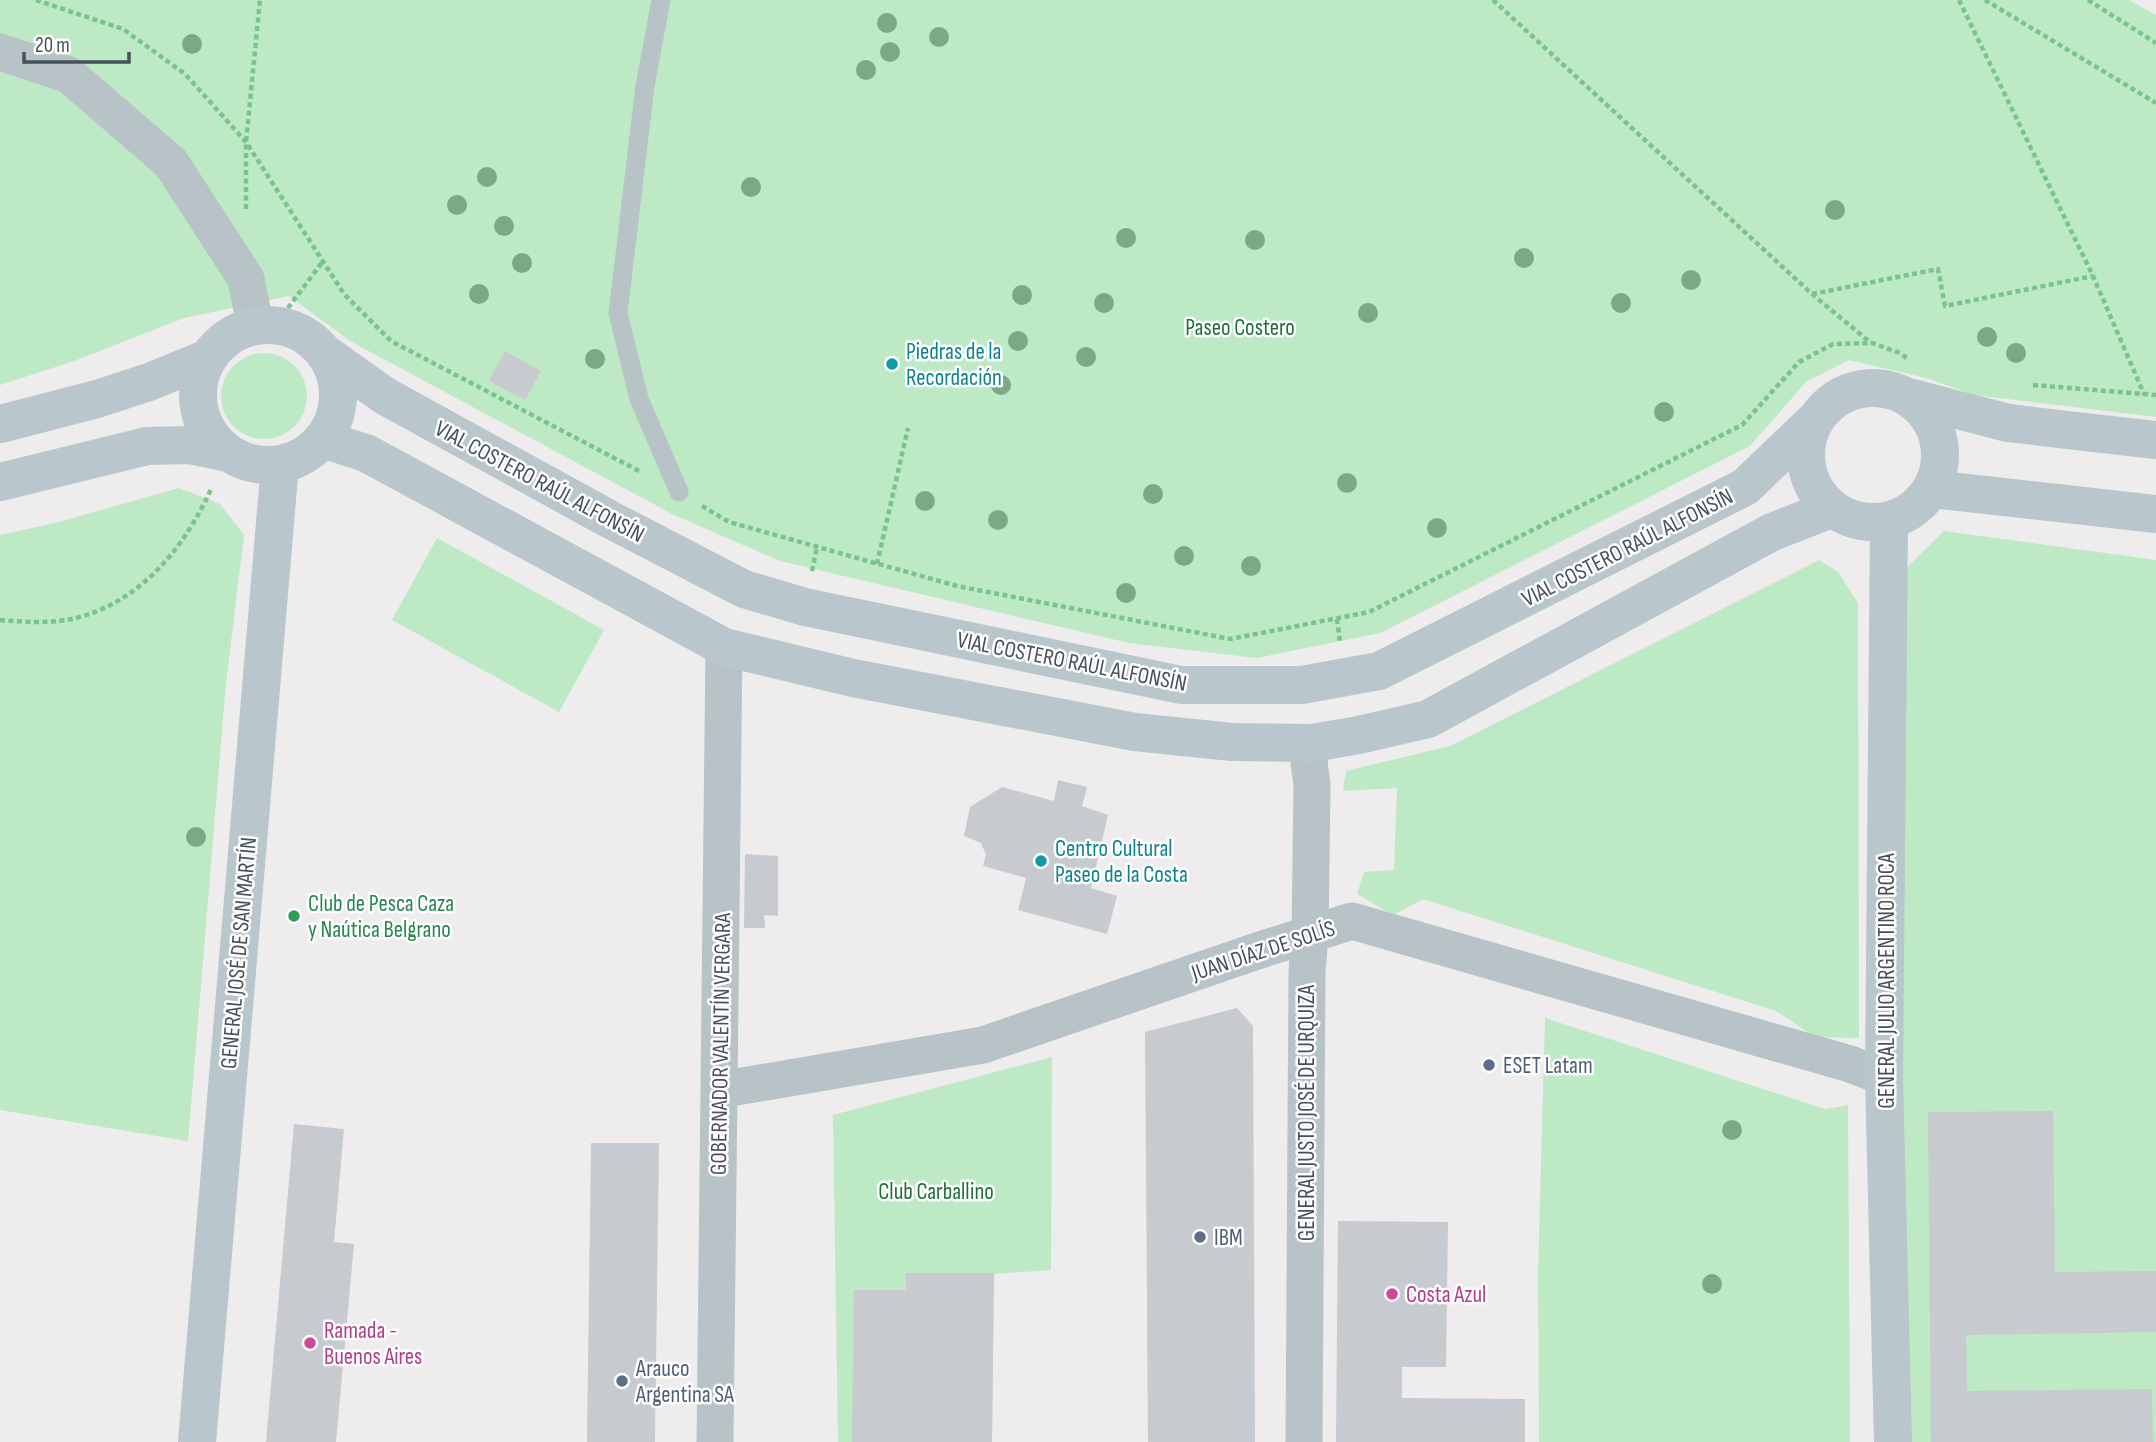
<svg xmlns="http://www.w3.org/2000/svg" width="2156" height="1442" font-family="'Sofia Sans Condensed',sans-serif">
	<rect width="100%" height="100%" fill="#eeecec"/>
	<!-- green -->
	<path fill="#bde9c5" d="M0,0H2129L2156,15V417L1974,395L1926,378L1849,360L1806,382L1750,446L1380,633L1257,658L1129,643L780,561L674,515L350,341L289,296L184,318L74,361L0,385Z
		M221 396a43 43 0 1 1 86 0a43 43 0 1 1-86 0Z
		M179,488L220,504L244,535L226,683L188,1141L0,1110V535L55,523Z
		M1944,531L2156,560V1442H1895L1890,584Z
		M437,538L604,630L559,712L392,620Z
		M1819,560L1838,572L1858,603L1859,1038L1815,1037L1776,1011L1423,899L1393,915L1357,894L1364,872L1394,870L1397,788L1343,791L1346,771L1450,746Z
		M1545,1018L1825,1109L1848,1105L1850,1442H1539L1538,1274Z
		M1052,1057L1051,1270L994,1274L992,1442H838L833,1115Z"/>
	<!-- building -->
	<path fill="#c7cace" d="M505,351L541,371L525,400L489,381Z
		M1058,780L1087,787L1082,806L1108,815L1091,888L1117,896L1107,934L1018,910L1026,878L983,866L986,855L981,843L964,836L970,807L1002,787L1054,801Z
		M745,854L778,856V916L764,915L765,928H744Z
		M1237,1008L1253,1026L1255,1442H1148L1145,1032Z
		M2053,1111L2055,1272L2156,1271V1332L1966,1335L1967,1391L2152,1389L2153,1442H1931L1928,1112Z
		M294,1124L344,1129L334,1242L354,1244L336,1442H266Z
		M591,1143H659L655,1442H587Z
		M1338,1221L1448,1222L1446,1367H1402V1398L1525,1399V1442H1336Z
		M906,1273H994L992,1442H852L854,1290H906Z"/>
	<g fill="none" stroke-linecap="round" stroke-linejoin="round">
		<!-- path -->
		<path stroke="#79c38f" stroke-width="4.5" stroke-dasharray="5 3.5" stroke-linecap="butt" d="M36,0L123,29L185,74L246,142L344,294L391,341L639,471
			M1493,0L1812,294L1871,343
			M1959,0L2093,276L2144,394
			M1985,0L2156,103
			M2088,0L2156,43
			M246,209V142L260,0
			M1812,294L1938,269L1945,306L2093,276
			M288,308L323,261
			M2033,385L2156,395
			M702,506L729,522L957,586L1230,639L1369,612L1742,425L1799,362L1833,344L1872,343L1900,353L1908,359
			M877,564L908,428
			M812,571L817,547
			M1337,619L1340,642
			M0,620C25,622 51,624 76,618C142,601 185,547 212,487"/>
		<!-- lane -->
		<path stroke="#b8c3c7" stroke-width="19" d="M661,0L645,86L618,313L639,399L679,492"/>
		<!-- street -->
		<path stroke="#b8c3c7" stroke-width="37" d="M0,52L69,75L171,163L246,279L255,325
			M719,1090L983,1045L1257,951L1352,921L1850,1064L1884,1077
			M715,1442L724,647
			M1304,1442L1307,972L1310,935L1312,784L1309,763L1312,743"/>
		<!-- secondary -->
		<path stroke="#b9c6cc" stroke-width="38" d="M198 395a70 70 0 1 1 140 0a70 70 0 1 1-140 0Z
			M326,354L385,396L609,519L744,589L805,607L1181,685H1302L1379,671L1745,487L1814,421
			M1806 455a67 67 0 1 1 134 0a67 67 0 1 1-134 0Z
			M1908,397L2008,423L2156,440
			M0,424L97,399L149,382L208,358
			M322,439L366,453L724,647L853,678L1135,732L1232,742L1312,743L1359,735L1428,719L1772,532L1831,509
			M0,482L147,446L189,445L228,453
			M1931,489L2156,514
			M1889,521L1884,1077L1893,1442
			M197,1442L280,464"/>
	</g>
	<!-- trees -->
	<g fill="#7ca888">
		<circle cx="887" cy="23" r="10"/>
		<circle cx="939" cy="37" r="10"/>
		<circle cx="192" cy="44" r="10"/>
		<circle cx="890" cy="52" r="10"/>
		<circle cx="866" cy="70" r="10"/>
		<circle cx="487" cy="177" r="10"/>
		<circle cx="751" cy="187" r="10"/>
		<circle cx="457" cy="205" r="10"/>
		<circle cx="1835" cy="210" r="10"/>
		<circle cx="504" cy="226" r="10"/>
		<circle cx="1126" cy="238" r="10"/>
		<circle cx="1255" cy="240" r="10"/>
		<circle cx="1524" cy="258" r="10"/>
		<circle cx="522" cy="263" r="10"/>
		<circle cx="1691" cy="280" r="10"/>
		<circle cx="479" cy="294" r="10"/>
		<circle cx="1022" cy="295" r="10"/>
		<circle cx="1104" cy="303" r="10"/>
		<circle cx="1621" cy="303" r="10"/>
		<circle cx="1368" cy="313" r="10"/>
		<circle cx="1987" cy="337" r="10"/>
		<circle cx="1018" cy="341" r="10"/>
		<circle cx="2016" cy="353" r="10"/>
		<circle cx="1086" cy="357" r="10"/>
		<circle cx="595" cy="359" r="10"/>
		<circle cx="1001" cy="385" r="10"/>
		<circle cx="1664" cy="412" r="10"/>
		<circle cx="1347" cy="483" r="10"/>
		<circle cx="1153" cy="494" r="10"/>
		<circle cx="925" cy="501" r="10"/>
		<circle cx="998" cy="520" r="10"/>
		<circle cx="1437" cy="528" r="10"/>
		<circle cx="1184" cy="556" r="10"/>
		<circle cx="1251" cy="566" r="10"/>
		<circle cx="1126" cy="593" r="10"/>
		<circle cx="196" cy="837" r="10"/>
		<circle cx="1732" cy="1130" r="10"/>
		<circle cx="1712" cy="1284" r="10"/>
	</g>
	<!-- markers -->
	<g fill="#0f9aa8" stroke="#fff" stroke-width="2.5">
		<circle cx="892" cy="364" r="7"/>
		<circle cx="1041" cy="861" r="7"/>
	</g>
	<circle fill="#2e9e5b" stroke="#fff" stroke-width="2.5" cx="294" cy="916" r="7"/>
	<g fill="#5c6f8a" stroke="#fff" stroke-width="2.5">
		<circle cx="1489" cy="1065" r="7"/>
		<circle cx="1200" cy="1237" r="7"/>
		<circle cx="622" cy="1381" r="7"/>
	</g>
	<g fill="#d1479c" stroke="#fff" stroke-width="2.5">
		<circle cx="1392" cy="1294" r="7"/>
		<circle cx="310" cy="1343" r="7"/>
	</g>
	<g text-anchor="middle" stroke-width="5" stroke-linejoin="round" paint-order="stroke">
		<!-- park labels -->
		<g font-size="23" fill="#1f7037" stroke="#fff">
			<text x="1240" y="335">Paseo Costero</text>
			<text x="936" y="1199">Club Carballino</text>
		</g>
		<!-- culture labels -->
		<g font-size="23" fill="#0d838f" stroke="#fff" text-anchor="start">
			<text x="906" y="359">Piedras de la<tspan x="906" dy="26">Recordación</tspan></text>
			<text x="1055" y="856">Centro Cultural<tspan x="1055" dy="26">Paseo de la Costa</tspan></text>
		</g>
		<!-- street labels -->
		<g font-size="23" fill="#465257" stroke="#fff">
			<text transform="translate(540 481) rotate(28)" y="8">VIAL COSTERO RAÚL ALFONSÍN</text>
			<text transform="translate(1627 547) rotate(-27)" y="8">VIAL COSTERO RAÚL ALFONSÍN</text>
			<text transform="translate(1072 661) rotate(11)" y="8">VIAL COSTERO RAÚL ALFONSÍN</text>
			<text transform="translate(1263 950) rotate(-18)" y="8">JUAN DÍAZ DE SOLÍS</text>
			<text transform="translate(238 953) rotate(-85)" y="8">GENERAL JOSÉ DE SAN MARTÍN</text>
			<text transform="translate(1886 981) rotate(-90)" y="8">GENERAL JULIO ARGENTINO ROCA</text>
			<text transform="translate(720 1044) rotate(-89)" y="8">GOBERNADOR VALENTÍN VERGARA</text>
			<text transform="translate(1306 1113) rotate(-90)" y="8">GENERAL JUSTO JOSÉ DE URQUIZA</text>
		</g>
		<!-- leisure labels -->
		<g font-size="23" fill="#27864d" stroke="#fff" text-anchor="start">
			<text x="308" y="911">Club de Pesca Caza<tspan x="308" dy="26">y Naútica Belgrano</tspan></text>
		</g>
		<!-- service labels -->
		<g font-size="23" fill="#4e5e75" stroke="#fff" text-anchor="start">
			<text x="1503" y="1073">ESET Latam</text>
			<text x="1214" y="1245">IBM</text>
			<text x="636" y="1376">Arauco<tspan x="636" dy="26">Argentina SA</tspan></text>
		</g>
		<!-- hotel labels -->
		<g font-size="23" fill="#b23c85" stroke="#fff" text-anchor="start">
			<text x="1406" y="1302">Costa Azul</text>
			<text x="324" y="1338">Ramada -<tspan x="324" dy="26">Buenos Aires</tspan></text>
		</g>
	</g>
	<!-- scale -->
	<path d="M24 52v10h105v-10" fill="none" stroke="#465257" stroke-width="3.5"/>
	<text x="35" y="52" font-size="21" fill="#465257" stroke="#ffffff" stroke-width="5" paint-order="stroke">20 m</text>
</svg>
